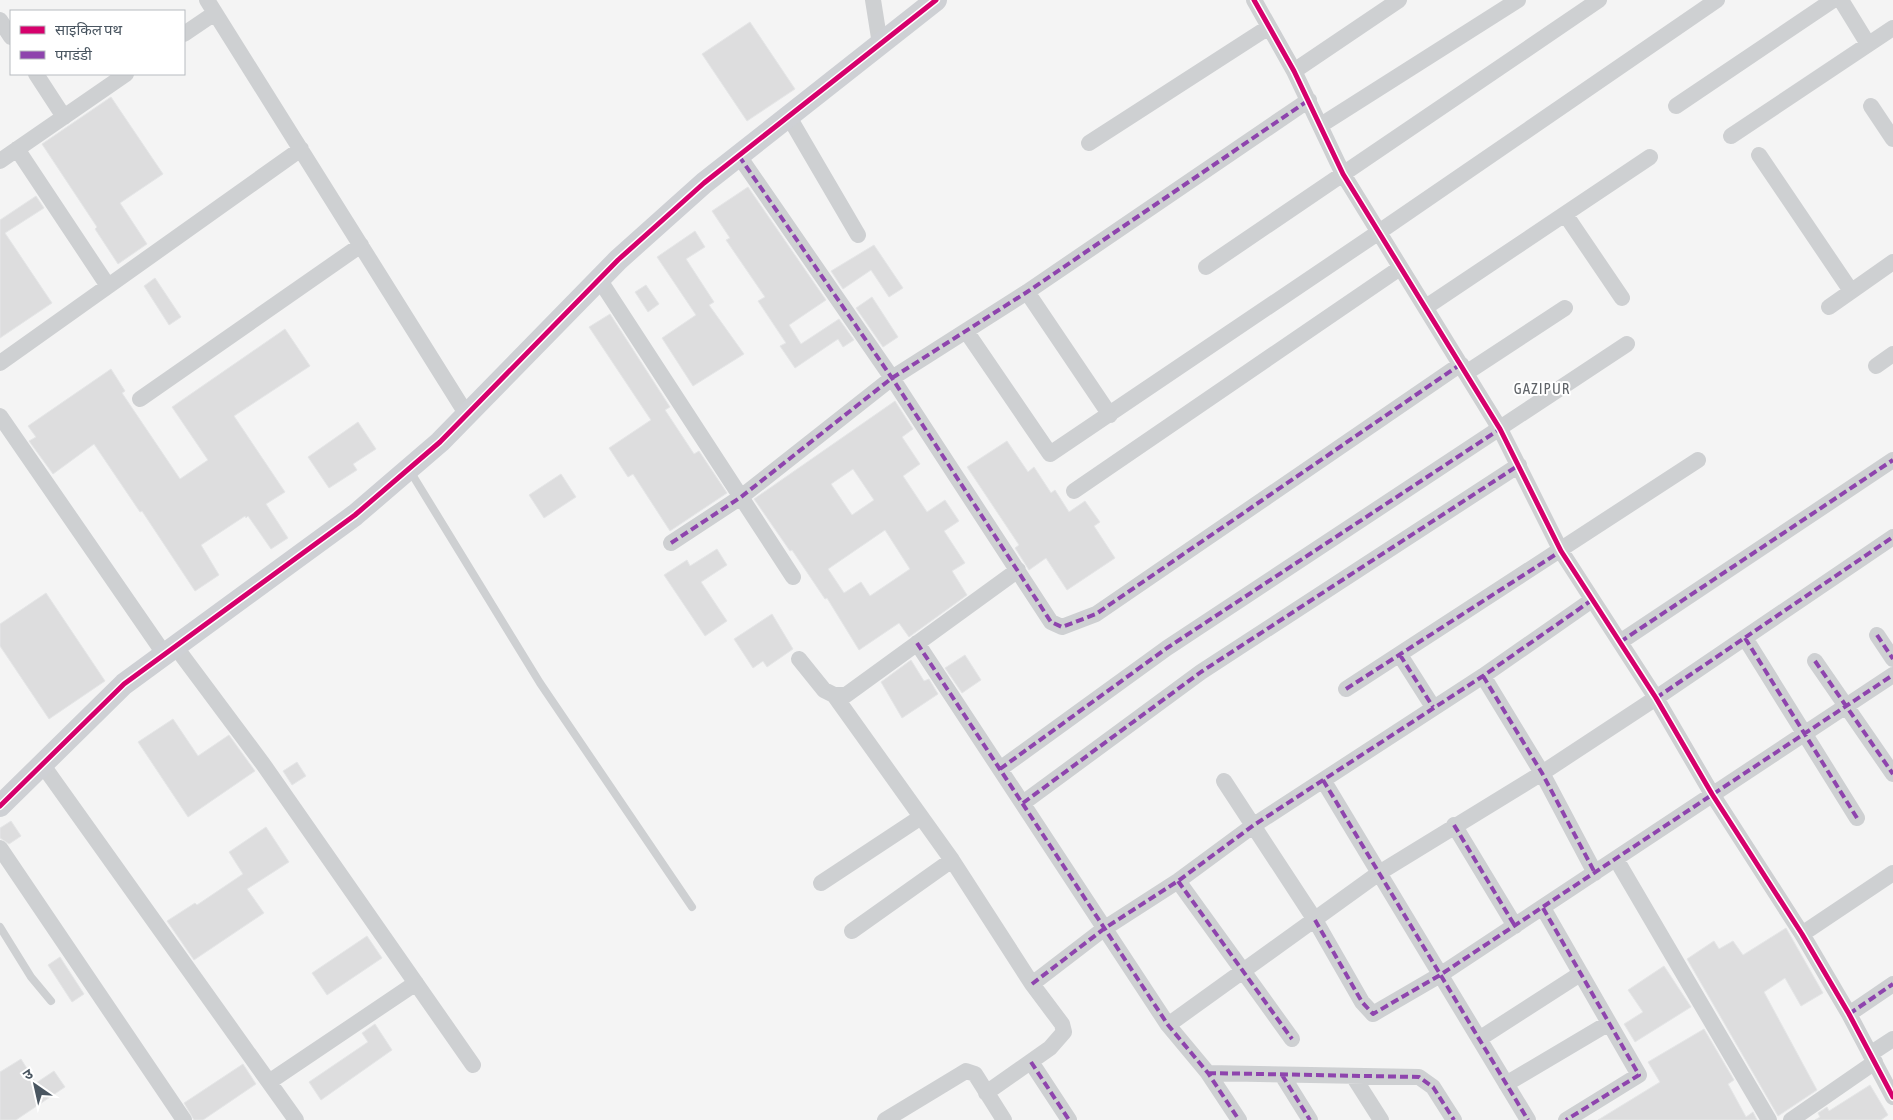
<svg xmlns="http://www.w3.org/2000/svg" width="1893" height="1120" font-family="'Asap Condensed','Noto Sans Devanagari',sans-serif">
	<rect width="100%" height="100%" fill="#f4f4f4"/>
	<!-- building -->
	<path fill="#ddddde" stroke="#e5e6e7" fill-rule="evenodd" d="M750,22L795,89L747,121L702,54Z
		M111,97L163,174L120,203L147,244L118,264L95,229L97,227L42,144Z
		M748,187L826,300L789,325L801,344L839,319L854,340L843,347L838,339L795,368L780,346L786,343L758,301L765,297L726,240L730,238L712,211Z
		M36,196L44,208L5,233L52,303L0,338V220Z
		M695,231L705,247L686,259L714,302L709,305L744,354L693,386L662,338L696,315L657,257Z
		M874,245L903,288L889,297L871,270L843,289L831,271Z
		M155,278L181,317L169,325L144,286Z
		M646,285L659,304L648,312L635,292Z
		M872,297L898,337L883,347L856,308Z
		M610,314L670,407L665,410L694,454L699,451L727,493L670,531L633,474L628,477L609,448L651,420L589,327Z
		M285,329L310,366L234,416L285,492L266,504L288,538L271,549L248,516L246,518L245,516L201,545L219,575L195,591L142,511L140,512L94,444L53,474L29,441L36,437L28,426L111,369L125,391L122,393L180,479L208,460L172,407Z
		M895,401L913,429L902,437L920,464L903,476L927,512L945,500L959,521L944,531L965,563L952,571L967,595L909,637L899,623L859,650L827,598L825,599L792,550L790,551L754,499ZM853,469L874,500L852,515L831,484ZM885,530L910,569L870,596L861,582L844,593L828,569Z
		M358,422L376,449L353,464L357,470L329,488L308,457Z
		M1007,441L1028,472L1034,467L1051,493L1055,490L1069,512L1085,501L1100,522L1094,526L1115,558L1067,590L1046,558L1029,570L1015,548L1019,545L967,467Z
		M561,474L576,497L544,518L529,495Z
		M717,549L727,565L701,582L727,621L705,636L664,575L687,560L690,566Z
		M46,593L105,681L49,719L0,646V624Z
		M772,614L793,649L767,667L763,661L753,668L734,639Z
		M965,655L981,680L962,693L945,668Z
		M911,660L924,681L929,679L938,694L902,718L881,682Z
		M173,719L198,756L229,735L255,771L188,817L138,742Z
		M297,762L306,776L292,785L283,771Z
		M11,821L21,836L9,844L0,838V828Z
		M266,827L289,862L247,889L264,913L194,960L167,921L195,903L197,905L243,874L229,852Z
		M1786,928L1823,993L1801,1006L1785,978L1764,992L1817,1090L1778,1116L1687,959L1714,941L1719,949L1733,941L1743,955Z
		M367,936L382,958L327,995L312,973Z
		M60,957L84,994L72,1002L48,965Z
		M1664,966L1691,1007L1635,1042L1624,1024L1643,1012L1628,990Z
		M375,1024L392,1050L321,1100L309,1082L368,1042L362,1033Z
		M1704,1029L1734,1080L1728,1084L1746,1117L1753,1112L1757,1120H1598L1660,1082L1648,1062Z
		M21,1059L36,1083L54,1071L65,1087L16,1120H0V1072Z
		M243,1064L256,1084L203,1120H194L184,1103Z
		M1870,1085L1888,1115L1881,1120H1815L1820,1117L1818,1113L1827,1107L1829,1111Z"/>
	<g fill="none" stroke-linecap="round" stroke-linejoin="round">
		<!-- lane -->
		<path stroke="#ced0d2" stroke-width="8" d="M410,471L540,683L692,907
			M0,927L31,977L51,1001"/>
		<!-- street -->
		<path stroke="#ced0d2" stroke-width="16" d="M207,0L467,415
			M873,0L880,44
			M1254,0L1294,71L1343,174L1500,429L1561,551L1656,698L1712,794L1802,934L1849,1014L1893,1097
			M1841,0L1868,44
			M0,20L11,37
			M184,34L215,13
			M1294,71L1399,0
			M36,74L64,117
			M1676,106L1833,0
			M1871,106L1893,139
			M789,117L858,235
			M1321,125L1518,0
			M1731,136L1893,28
			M1089,143L1269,27
			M17,149L108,286
			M1759,155L1851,291
			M739,156L892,378L1051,622L1062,627L1096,614L1461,364
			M0,161L126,74
			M1565,214L1622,298
			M1206,267L1599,0
			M599,279L793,577
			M1027,292L1110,415
			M1426,307L1650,157
			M1829,307L1893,262
			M966,331L1050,454L1379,232L1717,0
			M0,363L301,149
			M1876,366L1893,354
			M1466,373L1565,308
			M140,399L361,245
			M0,416L165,655
			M1074,491L1400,268
			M671,543L741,497L892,378L1027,292L1309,100
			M1877,635L1893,659
			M1745,638L1857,818
			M1620,642L1893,460
			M917,643L1168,1025L1208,1073L1239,1120
			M175,646L263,764L473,1065
			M1400,655L1433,707
			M799,659L824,690L834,695H846L1018,570
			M1815,661L1893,774
			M1483,676L1542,773L1595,873
			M1346,689L1698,460
			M834,695L952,860L1032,984L1062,1024L1064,1032L1050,1048L986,1093
			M42,764L296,1120
			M1000,769L1167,648L1627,344
			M1323,780L1528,1120
			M1224,781L1315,920L1362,1002L1373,1014L1440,975L1893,675
			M1023,803L1201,672L1519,465
			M1454,825L1515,926
			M0,848L184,1120
			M1616,859L1769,1120
			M1178,881L1292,1039
			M821,883L921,817
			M1543,908L1639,1075L1566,1120
			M852,931L952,860
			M1802,934L1893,873
			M1032,984L1105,928L1178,881L1254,825L1483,676L1592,600
			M1849,1014L1893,984
			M1168,1025L1379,873L1542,773L1656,698L1893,537
			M1479,1039L1580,974
			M1870,1054L1893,1039
			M1031,1062L1069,1120
			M1208,1073L1419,1077L1433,1087L1454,1120
			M1282,1075L1310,1120
			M1353,1076L1381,1120
			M269,1082L416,983
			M1506,1084L1609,1023
			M885,1120L966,1071L975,1074L1004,1120
			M1791,1120L1875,1062"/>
		<!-- secondary -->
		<path stroke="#ced0d4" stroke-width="22" d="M0,806L124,684L355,515L440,442L618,260L704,183L936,0"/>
		<!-- quiet -->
		<path stroke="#8e44ad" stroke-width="4" stroke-dasharray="8 4" stroke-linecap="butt" d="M739,156L892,378L1051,622L1062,627L1096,614L1461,364
			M671,543L741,497L892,378L1027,292L1309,100
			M1877,635L1893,659
			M1745,638L1857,818
			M1620,642L1893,460
			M917,643L1168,1025L1208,1073L1239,1120
			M1400,655L1433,707
			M1815,661L1893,774
			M1483,676L1542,773L1595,873
			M1346,689L1561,551
			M1656,698L1893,537
			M1000,769L1167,648L1500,429
			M1323,780L1528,1120
			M1023,803L1201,672L1519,465
			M1454,825L1515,926
			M1178,881L1292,1039
			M1543,908L1639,1075L1566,1120
			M1315,920L1362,1002L1373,1014L1440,975L1893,675
			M1032,984L1105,928L1178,881L1254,825L1483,676L1592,600
			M1849,1014L1893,984
			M1031,1062L1069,1120
			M1208,1073L1419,1077L1433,1087L1454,1120
			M1282,1075L1310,1120"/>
		<!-- cycleway casing -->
		<g stroke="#fff" stroke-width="8">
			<path id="cycleway" d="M1254,0L1294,71L1343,174L1500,429L1561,551L1656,698L1712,794L1802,934L1849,1014L1893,1097
				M0,806L124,684L355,515L440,442L618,260L704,183L936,0"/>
		</g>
		<!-- cycleway -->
		<use href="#cycleway" stroke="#d6006c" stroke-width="5"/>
	</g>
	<g text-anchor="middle" stroke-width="4" stroke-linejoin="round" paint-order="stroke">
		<!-- neighbourhood labels -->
		<g font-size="15" letter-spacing="1" fill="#5f6368" stroke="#fff">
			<text x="1542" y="394">GAZIPUR</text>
		</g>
	</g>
	<!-- legend -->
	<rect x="10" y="10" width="175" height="65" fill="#ffffff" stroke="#b7bbc0"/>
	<rect x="20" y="26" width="25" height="8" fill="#d6006c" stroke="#b7bbc0"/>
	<text x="55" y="35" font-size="15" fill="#4a5661">साइकिल पथ</text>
	<rect x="20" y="51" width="25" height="8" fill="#8e44ad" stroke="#b7bbc0"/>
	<text x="55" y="60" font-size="15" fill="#4a5661">पगडंडी</text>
	<!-- north arrow -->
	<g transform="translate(35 1085) rotate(326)" stroke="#ffffff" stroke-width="4" paint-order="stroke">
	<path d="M0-4L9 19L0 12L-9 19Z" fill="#4a5661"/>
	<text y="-8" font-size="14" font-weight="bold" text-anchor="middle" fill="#4a5661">उ</text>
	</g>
</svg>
